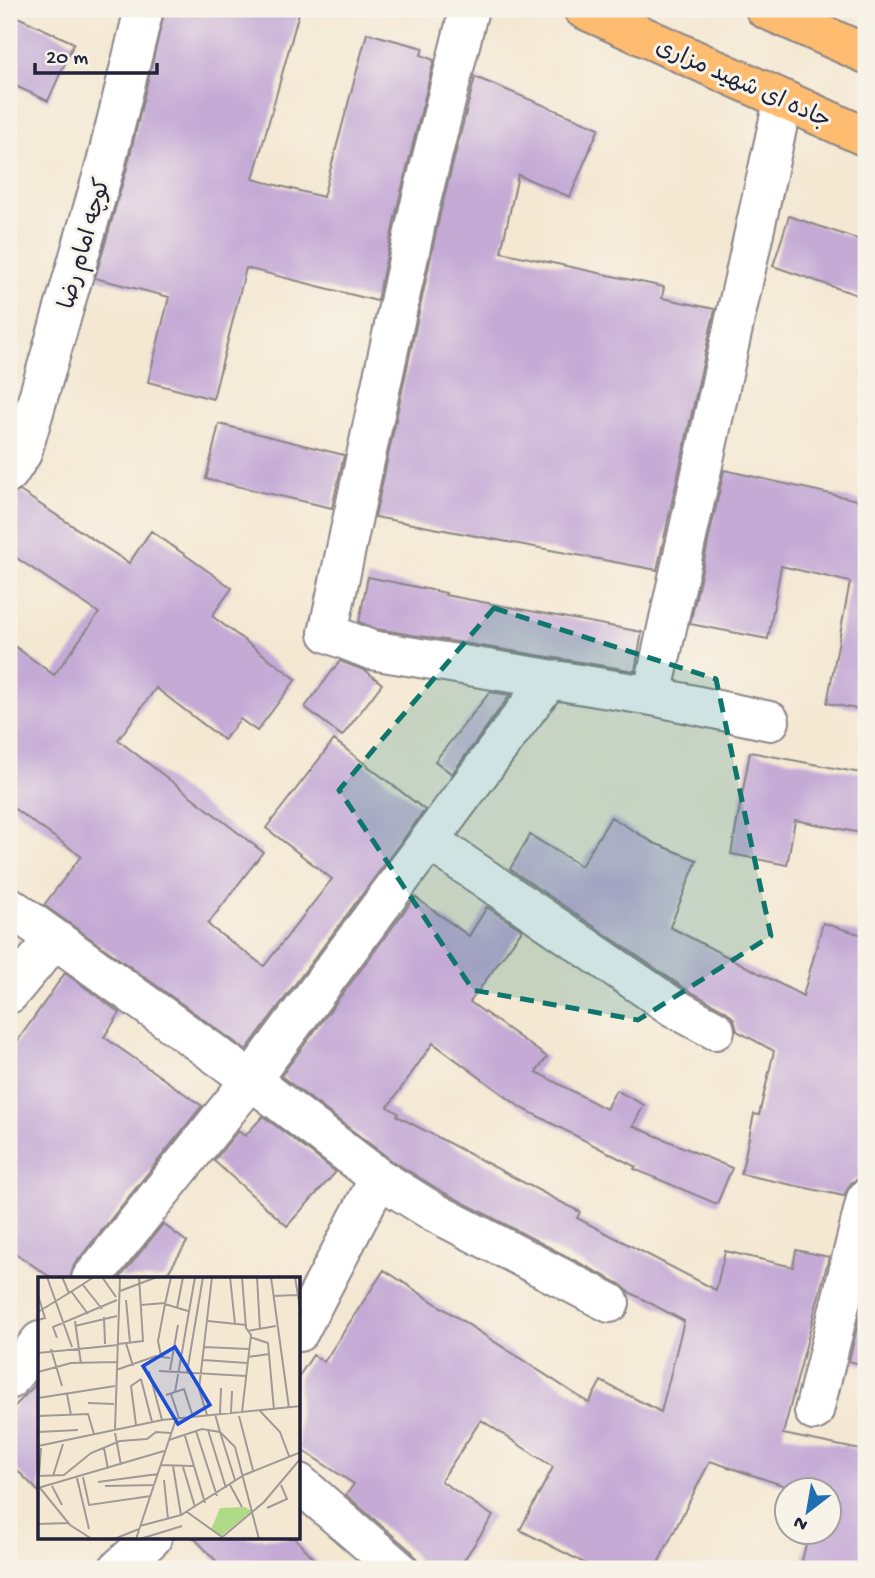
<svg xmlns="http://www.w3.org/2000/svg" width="875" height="1578" font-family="'Gochi Hand','Playpen Sans Arabic',sans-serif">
	<rect width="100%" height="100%" fill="#f7f3e8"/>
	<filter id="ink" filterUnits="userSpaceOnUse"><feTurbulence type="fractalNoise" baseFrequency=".0143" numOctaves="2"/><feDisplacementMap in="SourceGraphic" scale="14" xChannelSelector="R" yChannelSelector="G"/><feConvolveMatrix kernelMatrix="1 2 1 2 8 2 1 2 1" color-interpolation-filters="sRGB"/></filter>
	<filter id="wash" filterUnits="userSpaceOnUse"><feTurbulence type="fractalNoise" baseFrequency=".00686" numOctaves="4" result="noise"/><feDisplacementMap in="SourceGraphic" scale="28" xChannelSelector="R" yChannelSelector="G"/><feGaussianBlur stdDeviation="1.57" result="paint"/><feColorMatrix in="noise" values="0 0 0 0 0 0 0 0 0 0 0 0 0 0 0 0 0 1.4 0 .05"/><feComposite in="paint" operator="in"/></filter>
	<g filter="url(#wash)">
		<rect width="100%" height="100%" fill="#f4e8d3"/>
		<g id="blocks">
			<!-- building -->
			<path fill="#c5aad6" d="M165,9H300L253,179L323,197L367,33L423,48L421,55L434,60L398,204L377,301L246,268L213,399L148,382L169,297L95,278L127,168Z
				M9,13L74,43L48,101L9,83Z
				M475,77L599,128L570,197L518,175L501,252L664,287L662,298L715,309L657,570L375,517L440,214Z
				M789,216L866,242V298L773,266Z
				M219,424L344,455L332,508L206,479Z
				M724,470L866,502V711L827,703L850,582L781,566L768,639L690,624Z
				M20,491L129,563L151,531L232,588L212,616L296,679L257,731L240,719L224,740L156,688L118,740L263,852L208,924L212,928L264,966L332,879L266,828L334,740L425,810L246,1050L44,905L81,856L9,805V642L54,675L99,613L9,553V495Z
				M368,577L446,593L445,595L642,632L635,671L377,629L359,622Z
				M340,661L366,671L382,684L342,736L305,707Z
				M490,692L510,695L452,774L435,761Z
				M750,752L866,774V834L795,820L787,865L731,854Z
				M611,817L654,843L697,860L670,927L803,996L823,923L866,936V1178H859L851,1183L844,1196L741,1174L754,1114L759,1115L774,1051L737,1031L734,1019L726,1011L684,988L510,869L530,835L581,866Z
				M415,897L469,936L487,907L522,930L470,1002L547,1057L536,1072L606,1109L616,1090L644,1105L633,1126L732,1168L717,1204L634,1169L636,1167L520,1107L433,1043L388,1107L398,1113L397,1116L580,1212L577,1218L716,1290L725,1251L793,1267L796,1250L829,1257L783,1434L866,1451V1569H800L809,1532H830V1490H797L710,1461L655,1569H596L520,1530L553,1467L481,1420L441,1481L493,1516L458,1569H419L418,1561L412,1552L346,1495L354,1484L299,1448V1376L313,1355L324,1362L384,1270L589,1403L601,1381L661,1412L684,1321L629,1292L620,1284L443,1192L391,1160L281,1076Z
				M65,973L120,1013L104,1037L202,1106L74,1265L70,1279H53L9,1249V1053Z
				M263,1116L336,1172L287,1226L214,1161L238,1131L245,1136Z
				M163,1224L187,1242L164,1279L120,1278Z
				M866,1290V1366L849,1361Z
				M40,1380V1493L9,1462V1412Z
				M194,1538H295L324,1569H224Z"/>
		</g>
	</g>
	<g filter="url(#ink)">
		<use href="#blocks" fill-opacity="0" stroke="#8b8587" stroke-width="2"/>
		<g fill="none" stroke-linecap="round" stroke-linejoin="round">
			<!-- minor casing -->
			<g stroke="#8b8587" stroke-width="42">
				<path id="minor" d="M469,9L419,209L328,633L371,650L652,696L770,721
					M9,473L22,453L106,163L144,9
					M652,696L783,101
					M430,841L673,1007L715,1030
					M9,906L251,1080L379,1178L432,1211L610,1303
					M9,994L54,940
					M91,1279L251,1080L548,681
					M299,1332L379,1178
					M9,1380L40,1341
					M814,1411L866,1199
					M299,1483L398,1569
					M118,1569L152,1538"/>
			</g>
			<!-- major casing -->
			<g stroke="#8b8587" stroke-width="42">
				<path id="major" d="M583,9L866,137
					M765,9L866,54"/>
			</g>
			<!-- minor -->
			<use href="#minor" stroke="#fff" stroke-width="38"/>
			<!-- major -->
			<use href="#major" stroke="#fdbc6f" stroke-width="38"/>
		</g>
	</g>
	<!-- marked area -->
	<path fill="#0f766e" fill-opacity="0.2" stroke="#0f766e" stroke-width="5" stroke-dasharray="14 9" stroke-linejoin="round" d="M494,608L716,679L771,936L638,1020L473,990L339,790Z"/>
	<g text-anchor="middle" stroke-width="6" stroke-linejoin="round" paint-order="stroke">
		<!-- street labels -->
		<g font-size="23" fill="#22223b" stroke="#f7f3e8">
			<text transform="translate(744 82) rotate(24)" y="8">جاده ای شهید مزاری</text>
			<text transform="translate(83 243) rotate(-74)" y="8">کوچه امام رضا</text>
		</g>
	</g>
	<!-- overview -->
	<g transform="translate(38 1277)">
		<rect width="262" height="262" fill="#f4e8d3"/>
		<path d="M207,230L214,234L183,259L173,253L182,231Z" fill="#afdb86"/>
		<path fill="none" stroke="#a09996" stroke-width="2" d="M9,0L34,70M24,0L31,16L56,0M64,0L78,20M133,0L127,27L150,34M192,0L197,47M204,0L208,51L213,58L204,135M219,0L222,53M233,0L251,131M257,0L263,37M45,8L64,32M33,14L50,37M82,14L119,0M0,18L7,41L0,43M235,19L260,18M88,23L92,66M103,28L127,26M139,31L145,0M0,35L31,16M66,40L67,67M37,44L43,87M170,44L208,48M37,49L79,39M209,54L238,49M212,60L230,66L236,133M19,61L15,50L79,23M88,66L95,89M80,67L105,64L101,0M166,70L211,72M13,72L24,109M0,76L80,68M123,79L120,64L127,27M210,80L231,77M165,83L209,86M78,93L118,79L132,81M132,93L140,48M111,94L124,143M121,94L208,99M0,95L33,86L79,85M149,95L165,0M103,102L114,145M137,115L157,0M29,117L33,138M133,117L141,141M128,118L146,112L155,140M0,121L77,109M50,126L76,127M222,134L242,155L251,179M193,136L194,114M177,137L182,155L197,170L221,262M182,137L183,111M169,138L161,112L174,0M0,139L50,137L56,157M201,139L215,193M98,148L93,109L103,102M77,153L82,0M170,153L188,211M158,154L179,219M0,155L40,153M77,156L83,188M147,159L167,226M131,163L164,152L182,155L197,203M0,169L124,143L263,129M66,171L70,192M122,188L155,189M135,189L143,238M145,190L157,230M1,198L3,171M0,199L26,198L53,176L82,164L109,162L118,155L133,156M15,199L25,167M45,200L51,228L113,219M39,201L51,252M126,203L130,242M60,205L120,197M192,208L204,230M14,209L24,228M67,209L117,208M0,211L126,174M2,211L32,248L54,262M229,231L249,222L243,208M149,235L184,260M0,247L30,246M102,249L143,238L206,198L263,175M76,262L101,252M98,262L138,142M102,262L144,249M182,262L226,225L263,181"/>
		<path fill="#1d4ed8" fill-opacity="0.15" stroke="#1d4ed8" stroke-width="3.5" d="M137,70L172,128L140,147L105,89Z"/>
		<rect width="262" height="262" fill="none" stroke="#22223b" stroke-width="3.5"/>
	</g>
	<!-- margin -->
	<rect width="875" height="1578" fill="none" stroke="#f7f3e8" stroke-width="35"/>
	<!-- north arrow -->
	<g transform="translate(808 1511) rotate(211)"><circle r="33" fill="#f7f3e8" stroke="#a29fa3" stroke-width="2"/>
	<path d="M0-5L12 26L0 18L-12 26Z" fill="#1f6fb2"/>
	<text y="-10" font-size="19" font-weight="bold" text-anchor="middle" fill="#22223b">N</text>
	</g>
	<!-- scale -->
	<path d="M35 63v10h122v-10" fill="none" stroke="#22223b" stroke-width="3.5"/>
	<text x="46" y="63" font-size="21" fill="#22223b" stroke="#f7f3e8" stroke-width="5" paint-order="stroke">20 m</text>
</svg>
